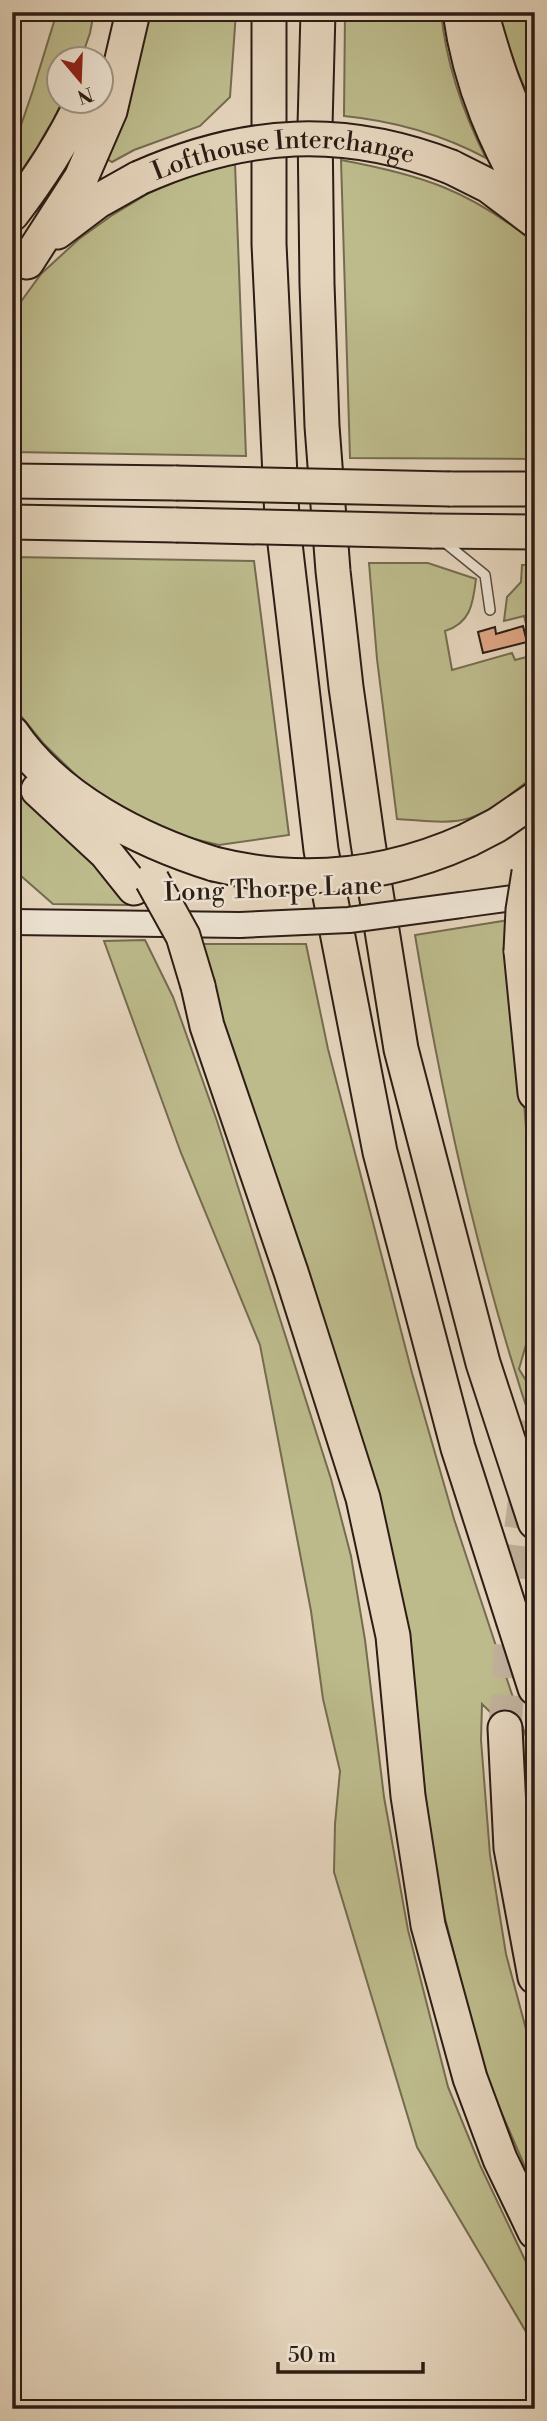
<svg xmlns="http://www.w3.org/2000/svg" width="547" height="2421" font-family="'Libre Bodoni',serif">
	<rect width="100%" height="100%" fill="#e5d5bd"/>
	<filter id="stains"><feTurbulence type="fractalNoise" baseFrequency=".00286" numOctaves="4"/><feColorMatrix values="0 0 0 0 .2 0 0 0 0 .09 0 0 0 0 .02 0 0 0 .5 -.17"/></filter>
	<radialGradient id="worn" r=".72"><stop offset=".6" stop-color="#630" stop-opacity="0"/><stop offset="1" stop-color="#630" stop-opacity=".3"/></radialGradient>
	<!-- green -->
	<path fill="#bdbb8c" stroke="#746c50" stroke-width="2" d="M57,12H94L90,33L81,59L60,60V102H66L43,148L12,191V145L17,137L33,90Z
		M147,12H236L230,97L200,126L134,150L112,162L107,159C130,113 138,62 147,12Z
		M345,12H441C446,63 463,113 486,158C441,134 395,121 344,116Z
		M498,12H527L529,34L535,54V112L512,59Z
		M341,160C422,175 469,190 535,243V459L350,458Z
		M235,164L246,456L12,452V314L41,274L79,239L111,216L149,193L194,174Z
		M12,557L254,561L289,835L219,845L182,836L132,814L83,782L43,743L12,705Z
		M369,563H428L476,579C473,603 471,623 445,631L452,670L512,653L515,660L534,655L524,616L504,621L507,597L521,582L522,565H535V775C515,791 494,810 470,818C450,825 418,820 397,819L377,659Z
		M12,775L100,860L127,905L53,904L12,868Z
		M509,920L527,1140L535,1192V1313L519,1369L535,1395V1433C480,1272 443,1104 415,935Z
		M145,940L173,997L217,1121L331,1479L351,1556L365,1640L384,1797L408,1930L448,2087L480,2165L535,2281V2347L417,2147L334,1872L335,1824L340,1771L323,1699L311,1611L260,1345L181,1153L104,941Z
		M201,944H306L328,1049L412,1373L454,1519L535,1764V1864L523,1787L521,1742L482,1704L481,1740L490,1855L506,1954L535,2063V2190L484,2072L445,1918L433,1855L405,1632L207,985L215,983Z"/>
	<!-- building -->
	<path fill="#dfa684" stroke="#2c1d15" stroke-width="2" d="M523,626L527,642L483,653L478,632L495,627L496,634Z"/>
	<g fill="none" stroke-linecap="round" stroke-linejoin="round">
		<!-- motorway-tunnel -->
		<path stroke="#c0b09b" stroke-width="33" stroke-dasharray="33 17" stroke-linecap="butt" d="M505,1728L516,1564L535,1422"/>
		<!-- service casing -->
		<g stroke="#5a4b3f" stroke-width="12">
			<path id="service" d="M443,541L485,575L490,610"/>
		</g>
		<!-- secondary casing -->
		<g stroke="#2c1d15" stroke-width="28">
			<path id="secondary" d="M461,905L535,895
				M12,922L240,925"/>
		</g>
		<!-- motorway casing -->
		<g stroke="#2c1d15" stroke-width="37">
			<path id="motorway" d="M269,12V244L282,518L321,850L380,1152L458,1448L535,1688
				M318,12L315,126L317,284L322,426L333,571L346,687L368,843L401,1049L483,1363L535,1522
				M460,12C470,86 497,146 535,210
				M481,12C494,59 508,106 535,148
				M451,167L489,186L534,220
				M12,214C40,178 63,142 82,102
				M57,232L98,201L139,178
				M27,262L81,178L110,111L133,12
				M12,481L176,483
				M450,489H535
				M12,522L176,525
				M432,531L535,532
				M12,733C57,799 140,841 214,864
				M38,790L106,853L134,888
				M468,840L497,825L535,799
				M521,951L535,1093
				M198,986L207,1026L291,1272L363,1498L393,1636L408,1796L428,1925L470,2078L500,2159L535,2232
				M505,1728L511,1848L535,1977"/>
		</g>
		<!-- service -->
		<use href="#service" stroke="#eee4d4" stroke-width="9"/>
		<!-- secondary -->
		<use href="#secondary" stroke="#eee4d4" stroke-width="24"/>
		<!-- motorway -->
		<use href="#motorway" stroke="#e5d5bd" stroke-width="33"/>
		<!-- secondary-bridge casing -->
		<g stroke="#2c1d15" stroke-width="28" stroke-linecap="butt">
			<path id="secondary-bridge" d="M240,925L349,920L461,905"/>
		</g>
		<!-- motorway-bridge casing -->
		<g stroke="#2c1d15" stroke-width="37" stroke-linecap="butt">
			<g id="motorway-bridge">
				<path id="s1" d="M139,178C245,131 343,125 451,167"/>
				<path d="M176,483L450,489"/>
				<path d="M176,525L432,531"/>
				<path d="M214,864C302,886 386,877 468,840"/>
				<path d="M152,880L183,936L198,986"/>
				<path d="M521,951L523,910L529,872"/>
			</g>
		</g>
		<!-- secondary-bridge -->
		<use href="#secondary-bridge" stroke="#eee4d4" stroke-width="24"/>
		<!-- motorway-bridge -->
		<use href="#motorway-bridge" stroke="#e5d5bd" stroke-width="33"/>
	</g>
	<g text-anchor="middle" stroke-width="5" stroke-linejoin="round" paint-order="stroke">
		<!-- street labels -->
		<g font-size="26" fill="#2c1d15" stroke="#eee4d4">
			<text dy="9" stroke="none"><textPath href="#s1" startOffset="149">Lofthouse Interchange</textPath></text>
			<text transform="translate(273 888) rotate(-2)" y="9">Long Thorpe Lane</text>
		</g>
	</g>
	<!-- margin -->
	<rect width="547" height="2421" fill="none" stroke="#e5d5bd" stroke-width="42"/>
	<rect x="14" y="14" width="519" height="2393" fill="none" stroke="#2c1d15" stroke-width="3.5"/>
	<rect x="21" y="21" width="505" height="2379" fill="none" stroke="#2c1d15" stroke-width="2"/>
	<!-- north arrow -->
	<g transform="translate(80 80) rotate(161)"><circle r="33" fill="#eee4d4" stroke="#a09488" stroke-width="2"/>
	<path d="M0-5L12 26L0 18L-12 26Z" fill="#8f2418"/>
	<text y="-10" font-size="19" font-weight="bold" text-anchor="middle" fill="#2c1d15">N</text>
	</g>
	<!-- scale -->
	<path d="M278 2362v10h145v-10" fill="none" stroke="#2c1d15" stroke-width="3.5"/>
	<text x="288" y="2362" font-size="21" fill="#2c1d15" stroke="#eee4d4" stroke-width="5" paint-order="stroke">50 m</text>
	<rect width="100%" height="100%" filter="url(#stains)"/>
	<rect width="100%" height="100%" fill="url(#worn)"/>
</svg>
